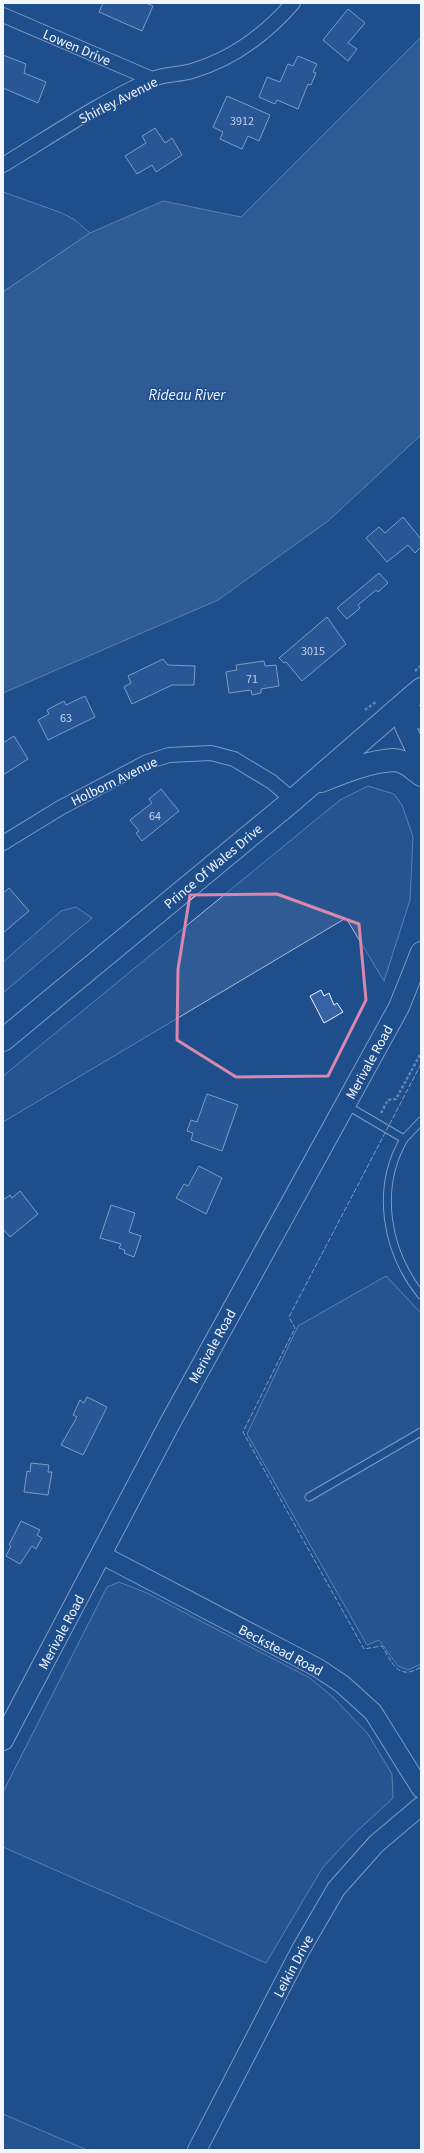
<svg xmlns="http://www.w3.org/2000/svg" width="424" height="2153" font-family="'Source Sans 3',sans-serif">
	<rect width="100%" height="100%" fill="#1f4e8c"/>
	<!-- built -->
	<path fill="#305b95" stroke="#a8bbd7" d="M3,192L62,213L75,220L90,233L3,292Z
		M368,786L394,794L402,805L413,837L410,900L384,981L346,918L3,1122V1076L340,800Z
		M76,907L92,918L3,993V962L61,911Z
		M386,1276L421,1313V1664L408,1670L398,1666L379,1640L367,1645L247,1434L298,1326Z
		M119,1582L147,1593L310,1678L333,1697L368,1734L392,1774L393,1798L353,1835L323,1867L266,1963L3,1847V1792L107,1587Z
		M3,2114L87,2150H3Z"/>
	<!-- water -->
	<path fill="#446ba0" stroke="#a8bbd7" d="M421,37V435L328,521L218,600L3,693V292L90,233L163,201L241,217Z"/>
	<!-- building -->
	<path fill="#3563a3" stroke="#f2f6ff" d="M103,3H146L153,6L142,31L99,12Z
		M348,9L365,23L348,43L357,49L348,61L323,40Z
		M3,55L26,64L24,73L46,82L38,103L3,88Z
		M298,56L317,64L313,72L316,73L311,85L308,84L298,109L277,100L275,104L259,97L267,77L280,82L288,64L293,66Z
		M227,96L270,115L259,141L248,136L242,149L220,139L223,132L213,127Z
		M155,128L165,143L172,138L182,155L156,172L152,165L137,174L125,156L146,143L142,136Z
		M403,517L421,539V547L415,553L408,545L387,562L366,538L379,527L385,533Z
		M379,573L388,583L378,592L376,590L358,605L360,608L347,619L337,608Z
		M327,617L346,644L302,681L286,662L284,663L279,658Z
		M163,659L168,665L195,666L194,685H172L132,704L124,687L131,683L128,676Z
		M264,661L265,666L276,665L279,686L261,689V693L252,695L251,690L229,693L226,672L237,670L236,665Z
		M85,696L95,717L48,740L38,720L49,714L47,710L64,701L66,705Z
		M14,736L28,759L3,775V743Z
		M161,789L179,811L142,841L136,833L139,831L130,820L152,803L149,799Z
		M9,888L29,911L3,933V893Z
		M321,990L324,996L329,993L334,1005L337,1003L343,1012L324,1023L310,996Z
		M207,1094L238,1105L222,1151L191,1140L193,1133L187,1131L191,1120L197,1122Z
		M199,1166L222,1178L206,1214L176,1198L184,1184L188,1186Z
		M20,1191L38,1214L10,1237L3,1229V1200L10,1195L12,1198Z
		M111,1205L135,1213L129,1232L141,1236L134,1257L124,1253L125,1250L119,1248L121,1244L100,1238Z
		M87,1397L107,1407L83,1455L61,1445L77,1417L73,1415L80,1400L84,1403Z
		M31,1463L49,1465L48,1472H52L48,1495L24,1492L27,1471L30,1472Z
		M21,1521L40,1530L37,1535L42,1538L36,1549L32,1546L20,1564L6,1556L11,1546L9,1545Z"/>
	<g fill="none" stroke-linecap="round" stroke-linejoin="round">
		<!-- service casing -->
		<g stroke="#f2f6ff" stroke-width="9">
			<path id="service" d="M346,1105L404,1139C375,1189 386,1251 421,1295
				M404,1139L421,1121
				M309,1497L421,1432"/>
		</g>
		<!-- minor casing -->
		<g stroke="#f2f6ff" stroke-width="16">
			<path id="minor" d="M3,15L152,79
				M3,165C51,136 99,103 150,80C163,74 178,75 192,71C233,59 265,35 293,3
				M3,843L60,808L147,762L169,755L211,753L234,759L272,782L293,800"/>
		</g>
		<!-- tertiary casing -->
		<g stroke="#f2f6ff" stroke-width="20">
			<path id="tertiary" d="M102,1555L318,1668L342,1684L373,1712L421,1789
				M197,2150L300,1951L336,1889L376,1844L421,1806"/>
		</g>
		<!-- secondary casing -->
		<g stroke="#f2f6ff" stroke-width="22">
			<path id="secondary" d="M421,719L412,713L400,708L405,726L421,760
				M3,1740L170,1423L399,1007L421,952"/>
		</g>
		<!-- primary casing -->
		<g stroke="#f2f6ff" stroke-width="24">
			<path id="primary" d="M321,781C343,772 370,761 394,760C404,760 414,769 421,775
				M3,1040L293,800L421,689"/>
		</g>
		<!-- path -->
		<path stroke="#b3c4dc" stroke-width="2.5" stroke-dasharray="3 2" stroke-linecap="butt" d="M415,671L421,666
			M365,710L377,701
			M381,1113L388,1100L396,1099L421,1053"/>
		<!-- service -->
		<use href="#service" stroke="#1f4e8c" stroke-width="7"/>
		<!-- minor -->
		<use href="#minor" stroke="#1f4e8c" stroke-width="14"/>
		<!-- tertiary -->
		<use href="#tertiary" stroke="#1f4e8c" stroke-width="18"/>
		<!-- secondary -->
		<use href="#secondary" stroke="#1f4e8c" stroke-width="20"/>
		<!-- primary -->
		<use href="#primary" stroke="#1f4e8c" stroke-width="22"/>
		<!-- fence -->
		<path stroke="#f2f6ff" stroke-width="1" stroke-dasharray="5 2" stroke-linecap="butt" d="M421,1064L289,1317L295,1328L243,1432L364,1649L382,1646C393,1664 398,1681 421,1667"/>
	</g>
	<!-- marked area -->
	<path d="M0 0H424V2153H0ZM277,894L359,924L366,1000L328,1076L236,1077L177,1040L178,969L190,895Z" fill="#1f4e8c" fill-opacity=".55" fill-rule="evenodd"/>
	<path fill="none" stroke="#da87ad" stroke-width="3" stroke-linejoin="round" d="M277,894L359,924L366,1000L328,1076L236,1077L177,1040L178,969L190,895Z"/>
	<g text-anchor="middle" stroke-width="3" stroke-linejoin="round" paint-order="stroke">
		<!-- number labels -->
		<g font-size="12" fill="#c3d1e8">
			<text x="242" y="125">3912</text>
			<text x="313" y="655">3015</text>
			<text x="252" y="683">71</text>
			<text x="66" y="722">63</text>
			<text x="155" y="820">64</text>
		</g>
		<!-- street labels -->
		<g font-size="14" fill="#f2f6ff" stroke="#1f4e8c">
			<text transform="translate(77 47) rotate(23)" y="5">Lowen Drive</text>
			<text transform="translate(118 100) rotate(-27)" y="5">Shirley Avenue</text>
			<text transform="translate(114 781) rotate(-26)" y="5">Holborn Avenue</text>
			<text transform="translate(213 866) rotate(-40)" y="5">Prince Of Wales Drive</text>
			<text transform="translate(369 1062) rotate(-61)" y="5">Merivale Road</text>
			<text transform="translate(212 1346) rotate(-61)" y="5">Merivale Road</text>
			<text transform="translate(61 1632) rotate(-62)" y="5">Merivale Road</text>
			<text transform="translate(281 1650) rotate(28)" y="5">Beckstead Road</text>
			<text transform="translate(293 1966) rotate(-62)" y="5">Leikin Drive</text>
		</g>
		<!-- water labels -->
		<g font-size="15" font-style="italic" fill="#f2f6ff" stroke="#1f4e8c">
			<text x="187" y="400">Rideau River</text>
		</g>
	</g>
	<!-- border -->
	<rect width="424" height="2153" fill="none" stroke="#f2f6ff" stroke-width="8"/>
</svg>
